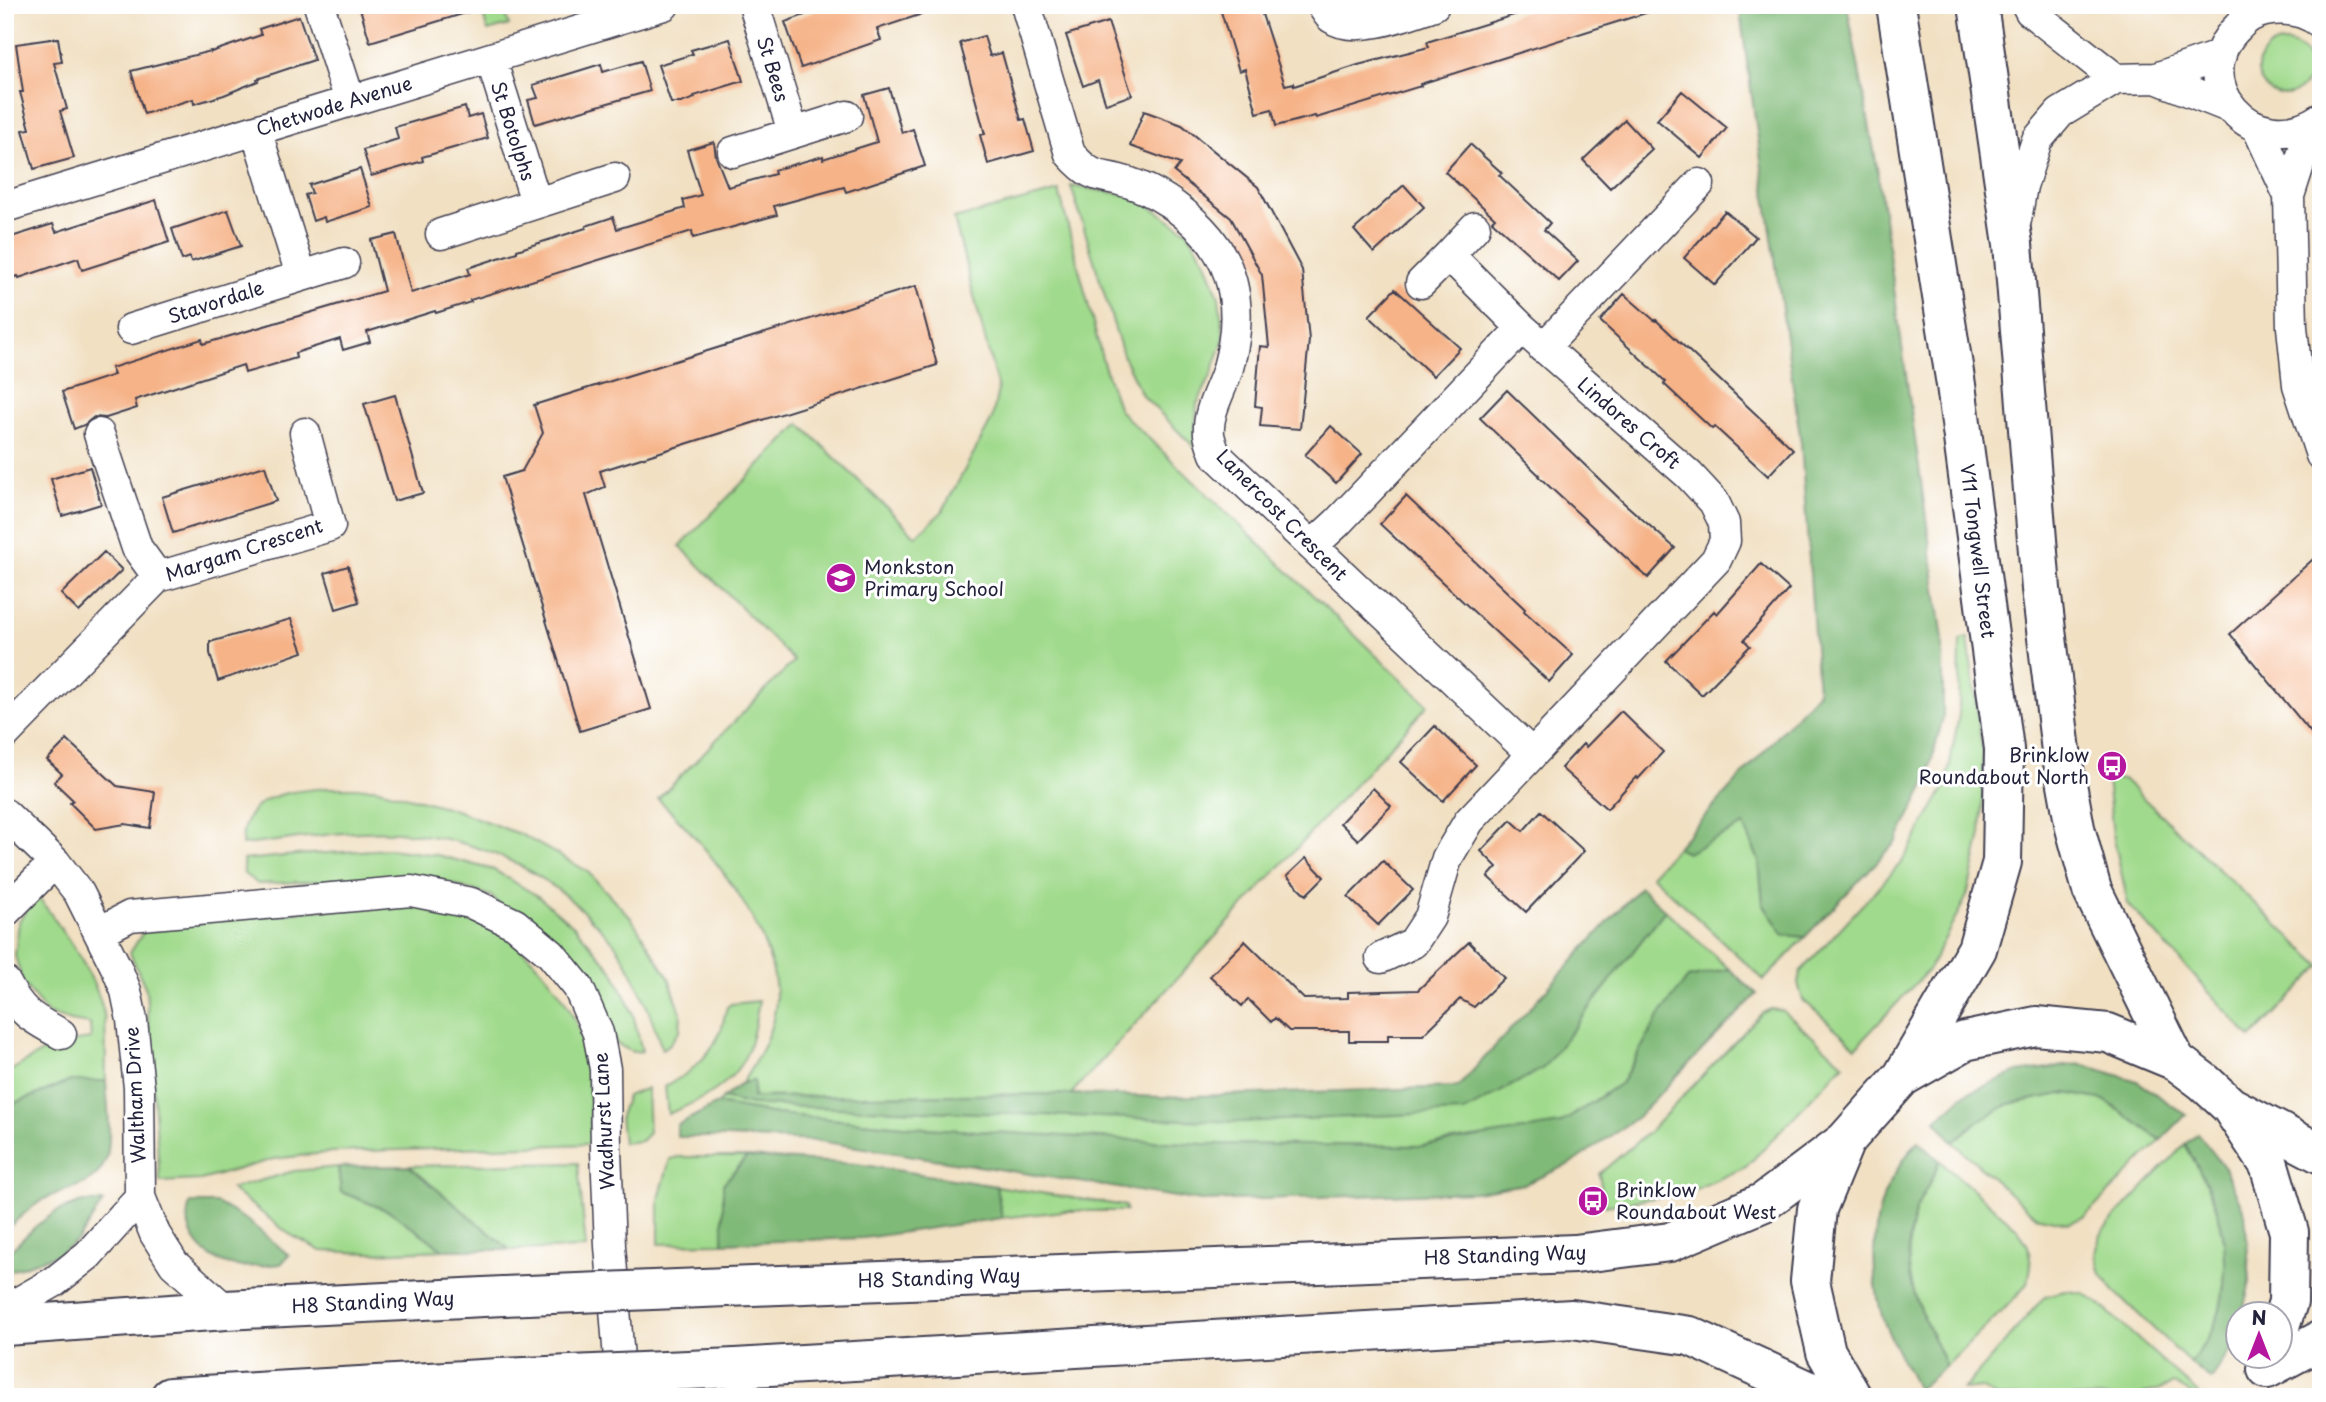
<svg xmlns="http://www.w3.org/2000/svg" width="2326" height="1402" font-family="'Playpen Sans',sans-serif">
	<rect width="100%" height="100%" fill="#fff"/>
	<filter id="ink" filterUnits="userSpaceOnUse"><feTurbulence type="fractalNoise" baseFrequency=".0143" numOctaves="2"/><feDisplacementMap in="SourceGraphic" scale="14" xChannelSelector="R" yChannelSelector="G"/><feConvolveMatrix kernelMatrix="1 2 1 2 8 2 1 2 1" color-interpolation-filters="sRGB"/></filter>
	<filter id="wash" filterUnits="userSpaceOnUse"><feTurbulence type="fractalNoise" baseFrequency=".00686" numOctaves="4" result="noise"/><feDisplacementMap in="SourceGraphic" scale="28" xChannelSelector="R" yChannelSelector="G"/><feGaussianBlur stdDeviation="1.57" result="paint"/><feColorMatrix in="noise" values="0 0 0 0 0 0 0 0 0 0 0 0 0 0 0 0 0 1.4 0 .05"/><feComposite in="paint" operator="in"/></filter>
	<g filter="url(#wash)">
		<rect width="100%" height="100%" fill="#f1e0c2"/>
		<!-- green -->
		<path fill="#a0da8c" stroke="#617e64" stroke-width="2" d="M480,5H502L509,25L488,31Z
			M2258 69a26 26 0 1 1 52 0a26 26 0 1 1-52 0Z
			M1071,186L1135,196L1188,232L1206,262L1219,297L1224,338L1211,376L1197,404L1195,433L1204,457L1142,395L1124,358Z
			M1059,191L1103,362L1119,410L1428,705L1071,1094L753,1097L754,1082L742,1083C758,1058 775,1030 776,999C777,930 706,844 658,799L794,661L680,546L800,424L916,536L942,512L992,419L998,389L954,219Z
			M1968,638L1984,767L1981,834L1967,896L1929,969L1856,1047L1803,1000L1798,984L1800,972L1902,862L1946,785L1959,714L1960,640Z
			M2123,779L2321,966L2251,1038L2128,904L2113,834L2107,780Z
			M328,788H375L453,809L522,835L587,871L632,919L669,978L681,1013L680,1030L669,1045L662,1049C650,1013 638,979 617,947C610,937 600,928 591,919C538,864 472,838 397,832C346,829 292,840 242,845C242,792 289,792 328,788Z
			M1744,824L1759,861L1763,904L1784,935L1805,937L1764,980L1651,875L1676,848L1687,852Z
			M389,849L437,855L494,870L539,897L576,928L614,972L633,1014L642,1051L632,1052L616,1043L609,1022L491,896L439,880L405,877L258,884L244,874L243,860L296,855Z
			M37,895C60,927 97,975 104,1015C107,1036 105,1059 106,1081H71L5,1107V1074L49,1048L63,1043L91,1039L90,1024L70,1021L47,1013L23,983L15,956L19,921Z
			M421,901C447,909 484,918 505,935C537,960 570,998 581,1037C591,1072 590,1108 591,1144L333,1152L274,1159L201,1180L160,1182L146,989L130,953L144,931L165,923Z
			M1665,910L1729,969L1688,978L1661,1013L1622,1082L1560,1125L1422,1146L1203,1144L925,1128L776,1114L717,1104L723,1098L752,1105L1464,1112L1543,1068Z
			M759,1001C756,1016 754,1035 748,1050C734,1086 701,1100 668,1114L665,1086C687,1076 708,1058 719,1035C723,1027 724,1016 727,1007L731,1004Z
			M1771,1009L1783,1011L1844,1064L1746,1167L1689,1192L1605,1206L1599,1174L1651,1130L1762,1013Z
			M647,1088L649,1133L641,1141L623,1143L620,1116L627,1096Z
			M2066,1093L2104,1100L2161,1140L2085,1217L2068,1223L2035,1216L1953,1142L1978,1121L2009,1104Z
			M2185,1144C2213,1193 2230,1226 2224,1284C2222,1302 2219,1319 2209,1336C2204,1345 2197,1354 2190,1363L2114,1291L2101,1274L2096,1254L2099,1239L2104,1229Z
			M678,1157H747L723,1184V1243L659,1244V1199L670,1159Z
			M1939,1160L2017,1228L2028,1246L2031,1266L2028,1282L2017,1296L1946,1366C1920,1309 1895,1274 1916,1210C1922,1192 1935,1179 1939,1160Z
			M578,1163L586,1248L510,1250L409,1166Z
			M338,1167L341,1192L391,1212L444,1250L371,1253L321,1251L289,1234L231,1189L294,1171Z
			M996,1186L1125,1206L1126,1211H1064L1002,1218Z
			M2065,1291L2083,1293L2099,1304L2198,1393L2197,1397L2174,1384L2135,1397H1996L1981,1388L1963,1390L2045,1296Z"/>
		<!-- forest -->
		<path fill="#80ba78" stroke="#516e5a" stroke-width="2" d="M1739,5H1847L1877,167L1943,639V718L1925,785L1897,841L1805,937L1784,935L1763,904L1759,861L1744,825L1687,853L1676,848L1818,692L1801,443Z
			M1640,887L1665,910L1543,1068L1464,1112L1241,1122L752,1105L723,1098L742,1083L754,1081L753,1097L1071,1094L1163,1097L1458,1087Z
			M1729,969L1757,994L1637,1117L1572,1163L1525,1184L1476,1192L1201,1201L819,1141L726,1137H677V1125L717,1104L776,1114L925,1128L1203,1144L1422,1146L1560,1124L1622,1082L1661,1013L1688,978Z
			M2081,1064L2137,1081L2186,1115L2161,1140L2104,1100L2066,1093L2009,1104L1978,1121L1953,1142L1936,1120L1965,1094L2018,1072Z
			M71,1081H106C107,1102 113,1143 105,1162C92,1190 66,1186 43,1200C29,1208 16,1221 5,1231V1107Z
			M2198,1134L2222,1164L2245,1213L2250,1282L2242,1314H2238L2236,1341L2211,1380L2190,1363C2197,1354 2204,1345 2209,1336C2219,1319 2222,1302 2224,1284C2230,1226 2213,1193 2185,1144Z
			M1918,1141L1939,1160C1935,1179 1922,1192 1916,1210C1895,1275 1921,1309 1946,1366L1917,1390C1907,1368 1886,1334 1881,1312C1872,1276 1871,1230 1884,1195C1892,1175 1905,1157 1918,1141Z
			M747,1157L857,1164L996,1186L1002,1218L864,1238L723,1243V1184Z
			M409,1166L510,1250H444L391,1212L341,1192L338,1167Z
			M82,1202H103L78,1240L58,1254L10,1271L5,1268V1256L36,1226L56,1212Z
			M190,1203H217L248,1221L289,1255L281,1264C267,1265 250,1268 236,1266C207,1263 179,1232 190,1203Z"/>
		<g id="blocks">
			<!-- building -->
			<path fill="#f6b388" d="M359,5H468L469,12L370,42Z
				M832,5H933L934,10L877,29L881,40L801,68L785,22Z
				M1219,5H1259L1285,85L1294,83V86L1358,65L1429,47L1427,42L1546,5H1651L1652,11L1420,84L1421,86L1316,118L1315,116L1276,126L1272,109L1257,113L1245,69L1239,71Z
				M299,16L314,60L257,79L258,81L224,95L194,104L193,99L144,114L131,71L211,51V52L261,35L259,29Z
				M1108,22L1132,95L1106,104L1098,80L1083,86L1066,35Z
				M984,36L990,56L1002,53L1021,120L1025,119L1034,151L988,164L980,135L985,134L960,43Z
				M58,38L62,62L54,63L67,109L60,111L74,158L34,169L23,130L30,129L20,92H23L16,44Z
				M730,39L743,81L694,96L695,98L681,103H671L658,65L693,54L691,50Z
				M641,61L650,91L535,124L528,100L538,98L533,85L601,64L603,72Z
				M889,88L902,133L913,129L925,166L846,192L844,187L774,206L777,215L693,238L692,231L470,300L471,302L436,313L435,311L367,332L370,342L343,350L340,339L295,353L296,358L245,373L243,365L135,400L137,408L106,418L94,417L84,425L74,429L62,392L114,375L111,368L202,339L203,344L384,291L371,240L396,234L411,293L470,274L468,268L517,252V250L586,228V226L613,217L617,229L685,208L683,200L701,195L687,150L714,142L716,157L728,187L775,174L774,170L823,156V159L877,142L864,95Z
				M1682,91L1727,128L1702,158L1657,120Z
				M465,107L468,118L481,114L488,138L422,157L423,161L371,176L363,150L398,139L395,127Z
				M1144,111L1182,125L1258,187L1302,270L1309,340L1300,429L1260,426L1262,407L1255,406L1260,346L1269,347L1262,275L1231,218L1174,172L1180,164L1130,146Z
				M1625,120L1652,149L1610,188L1583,160Z
				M1470,144L1502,173L1499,175L1550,223L1544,230L1578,261L1559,281L1492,221L1495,218L1445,172Z
				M360,169L372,207L325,222L324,217L313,221L305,195L312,193L309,185Z
				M1404,185L1424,207L1374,253L1354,230Z
				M156,200L169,242L82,270L78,258L19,278L18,276L5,280V239L53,224L56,232Z
				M228,210L241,246L191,262L190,257L182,260L172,229Z
				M1725,211L1756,237L1715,285L1684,258Z
				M916,286L937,365L600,471L605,487L586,495L651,709L580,731L502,477L522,471L543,433L534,405Z
				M1395,289L1460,348L1433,376L1369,316Z
				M1624,294L1655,321L1656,320L1793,449L1768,476L1715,427L1712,429L1664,384L1666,382L1600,321Z
				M1507,390L1624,503L1675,548L1648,578L1538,476L1539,475L1480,418Z
				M395,395L423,493L394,501L364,404Z
				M1331,426L1362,454L1336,483L1305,455Z
				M265,466L276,501L173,533L162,497Z
				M90,467L101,504L62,516L51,479Z
				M1406,496L1525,609L1524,611L1573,655L1549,682L1380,524Z
				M104,552L122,570L79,612L61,594Z
				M2321,552V745L2230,634Z
				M1761,564L1789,589L1744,640L1750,646L1702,695L1666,661L1714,611L1717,614Z
				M348,566L359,602L336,609L325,573Z
				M291,619L303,652L218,681L210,653V642Z
				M1621,711L1663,752L1638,779L1636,777L1607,809L1561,768L1583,744L1586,747Z
				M1435,726L1476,765L1443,801L1401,762Z
				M67,740L117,786L155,792L150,828L125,824L96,829L70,803L73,800L54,782L62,774L47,760Z
				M1373,788L1391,806L1358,840L1340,823Z
				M1541,811L1584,851L1526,912L1488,877L1497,867L1481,851L1511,820L1523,831Z
				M1306,858L1324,877L1306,895L1287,876Z
				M1383,861L1413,890L1378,925L1348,897Z
				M1245,941L1304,999L1348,998V992L1418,990L1469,942L1504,978L1474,1007L1460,999L1423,1035H1388V1041H1349V1031H1289L1275,1018L1271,1022L1248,999L1242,1006L1210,976Z"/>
		</g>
	</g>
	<g filter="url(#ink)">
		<use href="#blocks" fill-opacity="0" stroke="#413e4f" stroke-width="2"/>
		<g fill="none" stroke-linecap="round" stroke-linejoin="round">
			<!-- minor casing -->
			<g stroke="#413e4f" stroke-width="33">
				<path id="minor" d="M319,5L350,101
					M754,5L793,132
					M1026,5L1070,154C1096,183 1099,172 1130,183C1158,192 1180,208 1201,229C1239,268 1242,317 1228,368C1222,389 1207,411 1209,434C1210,441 1213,448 1215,454L1532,754
					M1322,5C1325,9 1328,16 1332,18C1355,35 1410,13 1434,5
					M2027,5L2030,11L2116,79
					M2321,23C2304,10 2286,7 2265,11C2255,13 2245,19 2238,27C2183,80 2253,164 2321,118
					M491,59L536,202
					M2156,78L2231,108
					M2320,119L2306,143L2289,196L2292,327L2298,385L2321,455
					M2257,127L2289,196
					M256,130L301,275
					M733,152L847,116
					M5,207L664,5
					M2016,220L2022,186L2037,140L2060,113L2116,79L2156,78L2221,55
					M1475,227L1449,255L1522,328
					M441,234L615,178
					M1421,283L1449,255
					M131,329L344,263
					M1543,348L1699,184
					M99,434L137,548L158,577
					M1312,546L1337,523L1522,328L1689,475L1714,502L1724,523L1725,541L1716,560L1469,821L1447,858L1430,917L1413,943L1381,958
					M5,734L158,577L330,526L305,433
					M5,814L55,862L79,893L117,969L126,991L132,1020L139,1088L140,1197L155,1234L174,1264L226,1310
					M5,912L55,862
					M99,932L130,916L411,891L471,903L515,924L551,954L578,987L598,1033L605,1069L606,1151L610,1246L622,1397
					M5,982C21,1013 31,1018 61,1034
					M5,1310L54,1282L88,1255L140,1197"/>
			</g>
			<!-- trunk casing -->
			<g stroke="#413e4f" stroke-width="42">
				<path id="trunk" d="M1896,5L1956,385L2004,749L2002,862L1977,949L1902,1077
					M1978,5L2013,244L2041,589L2061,751L2075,828L2092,890L2176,1061
					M2232,1107L2321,1154
					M727,1287L1575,1254L1670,1242L1764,1202L1845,1141
					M5,1326L226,1310L503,1296
					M735,1368L1572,1319L1690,1336L1823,1397
					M2267,1369L2321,1340
					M170,1397L499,1378
					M1852,1397L1826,1352L1810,1281L1817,1209L1845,1141L1902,1077L1965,1041L2036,1026L2108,1033L2176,1061L2204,1082L2230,1106L2269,1165L2289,1232L2288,1302L2280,1327"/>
			</g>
			<!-- minor -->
			<use href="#minor" stroke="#fff" stroke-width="30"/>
			<!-- trunk -->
			<use href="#trunk" stroke="#fff" stroke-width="38"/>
			<!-- trunk-bridge casing -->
			<g stroke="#413e4f" stroke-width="42" stroke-linecap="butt">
				<path id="trunk-bridge" d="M503,1296L727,1287
					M499,1378L735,1368"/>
			</g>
			<!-- trunk-bridge -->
			<use href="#trunk-bridge" stroke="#fff" stroke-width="38"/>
		</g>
	</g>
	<!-- icons -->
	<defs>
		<g id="school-disc" transform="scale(1.575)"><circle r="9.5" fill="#b5179e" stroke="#fff"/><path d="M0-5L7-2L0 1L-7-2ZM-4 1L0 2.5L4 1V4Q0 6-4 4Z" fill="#fff"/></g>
		<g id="bus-disc" transform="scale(1.575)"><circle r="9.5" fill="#b5179e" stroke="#fff"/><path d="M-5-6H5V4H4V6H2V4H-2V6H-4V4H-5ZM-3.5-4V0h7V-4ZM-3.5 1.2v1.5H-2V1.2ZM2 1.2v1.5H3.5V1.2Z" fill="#fff"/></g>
	</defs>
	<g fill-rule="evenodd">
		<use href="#school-disc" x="841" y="578"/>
		<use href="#bus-disc" x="2112" y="766"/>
		<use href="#bus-disc" x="1593" y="1201"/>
	</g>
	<g text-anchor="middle" stroke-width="6" stroke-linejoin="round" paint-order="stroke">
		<!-- street labels -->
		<g font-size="19" fill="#22223b" stroke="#fff">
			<text transform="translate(773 69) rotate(73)" y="7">St Bees</text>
			<text transform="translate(334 106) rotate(-17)" y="7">Chetwode Avenue</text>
			<text transform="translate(513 131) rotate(72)" y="7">St Botolphs</text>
			<text transform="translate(216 302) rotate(-18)" y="7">Stavordale</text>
			<text transform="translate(1629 423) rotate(41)" y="7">Lindores Croft</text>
			<text transform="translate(1282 515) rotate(45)" y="7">Lanercost Crescent</text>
			<text transform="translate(244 550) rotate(-18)" y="7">Margam Crescent</text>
			<text transform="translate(1978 551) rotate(83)" y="7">V11 Tongwell Street</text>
			<text transform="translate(135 1095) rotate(-93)" y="7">Waltham Drive</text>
			<text transform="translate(604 1121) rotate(-93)" y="7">Wadhurst Lane</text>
			<text transform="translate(1505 1255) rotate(-2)" y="7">H8 Standing Way</text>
			<text transform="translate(939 1278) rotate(-2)" y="7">H8 Standing Way</text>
			<text transform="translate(373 1302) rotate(-3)" y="7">H8 Standing Way</text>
		</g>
		<!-- poi labels -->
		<g font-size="19" fill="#22223b" stroke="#fff" text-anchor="start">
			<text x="864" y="574">Monkston<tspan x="864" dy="22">Primary School</tspan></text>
			<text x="2089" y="762" text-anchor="end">Brinklow<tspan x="2089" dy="22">Roundabout North</tspan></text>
			<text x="1616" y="1197">Brinklow<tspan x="1616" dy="22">Roundabout West</tspan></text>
		</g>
	</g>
	<!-- margin -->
	<rect width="2326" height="1402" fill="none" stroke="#fff" stroke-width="28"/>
	<!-- north arrow -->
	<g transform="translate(2259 1335)"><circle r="33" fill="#ffffff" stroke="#a7a7b1" stroke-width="2"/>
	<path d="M0-5L12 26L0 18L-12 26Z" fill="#b5179e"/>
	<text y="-10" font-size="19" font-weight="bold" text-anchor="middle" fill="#22223b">N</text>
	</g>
</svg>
